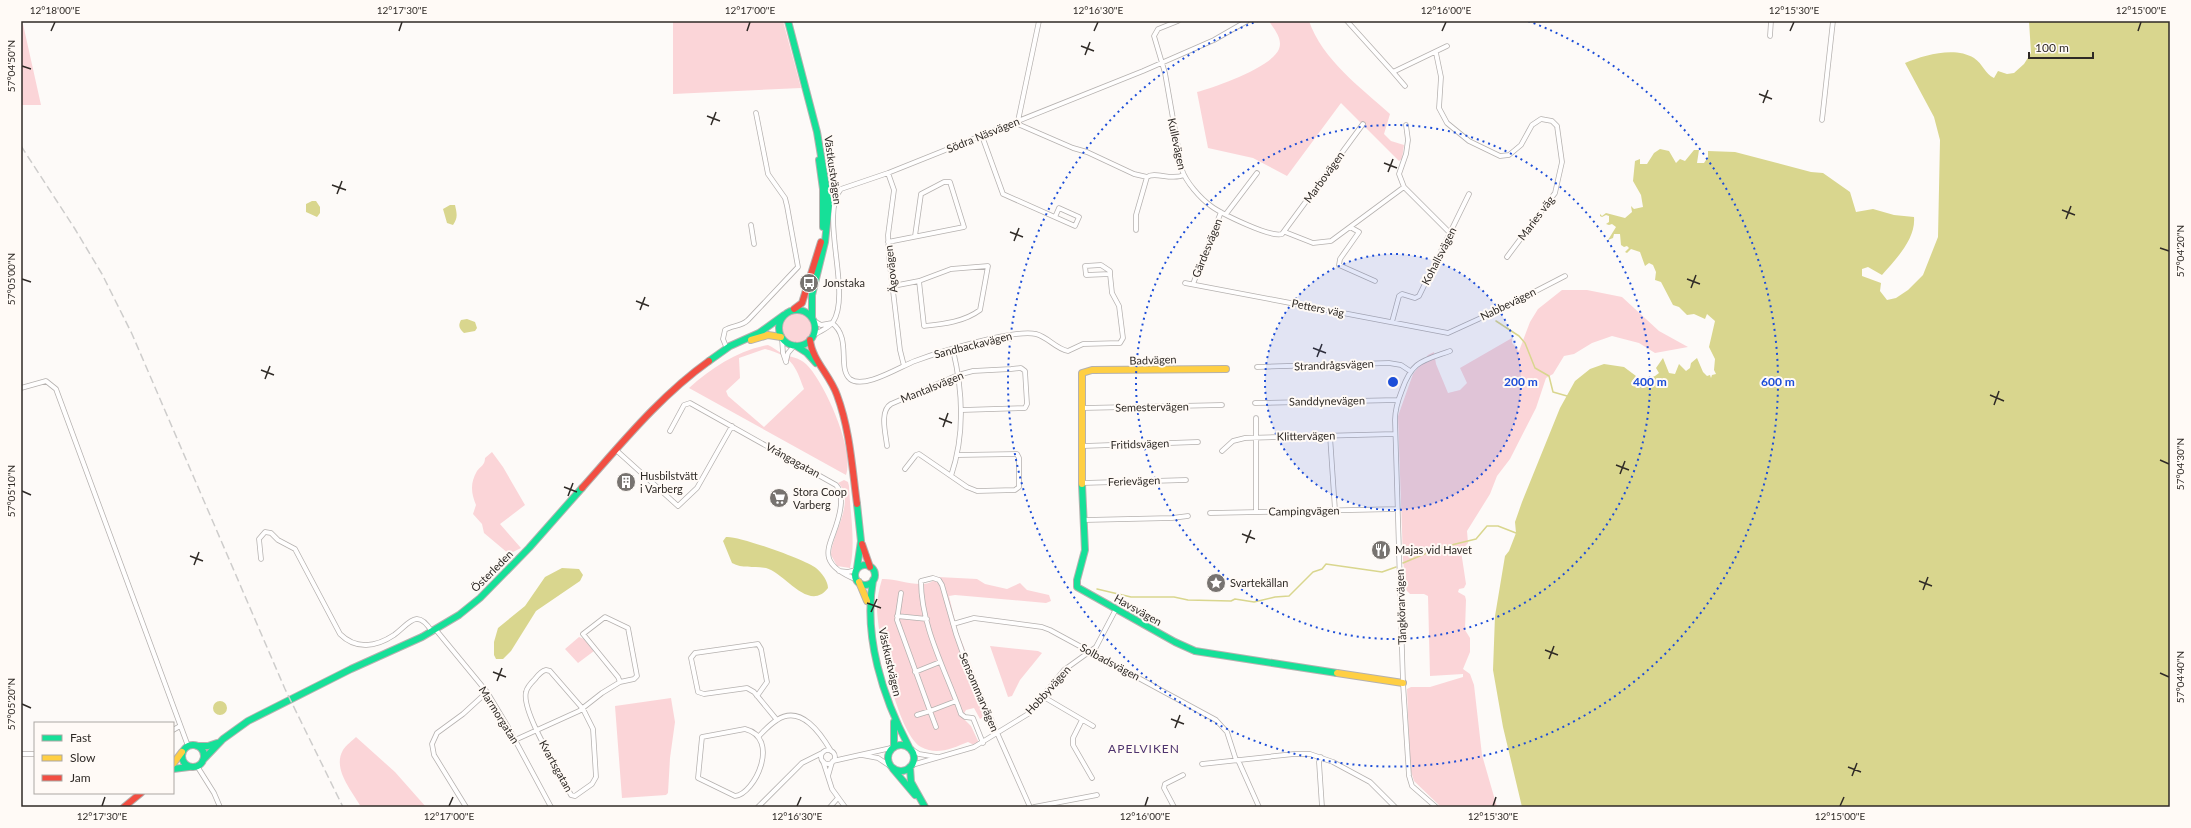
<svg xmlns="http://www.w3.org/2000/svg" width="2191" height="828" font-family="Lato,sans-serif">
	<rect width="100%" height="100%" fill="#fdfaf8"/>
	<!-- green -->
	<path fill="#fbd5d8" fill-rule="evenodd" d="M673,21H783L801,88L673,94Z
		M1269,21H1309C1322,59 1361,88 1390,114L1384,134L1391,141L1404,145L1402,159L1399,161L1341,103L1287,176L1253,158L1208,148L1197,92C1215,87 1271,68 1279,49C1283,39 1274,29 1269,21Z
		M21,24H23L41,105H21Z
		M1562,290H1587L1622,297L1659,331L1688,347L1655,353L1639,343L1612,336L1592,343L1574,354L1564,356L1553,374L1546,378L1536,408L1510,459L1497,476L1490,494L1467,531L1468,543L1461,551L1466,584L1464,588L1459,589L1458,592L1465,596L1466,600L1465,630L1470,638V652L1463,669L1470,674L1474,685L1482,755L1497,807H1441L1414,781L1410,768L1407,689L1411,687H1430L1463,677V674L1430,676L1428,596L1424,594H1410L1406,590L1403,560L1398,416L1413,374L1428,355L1434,352L1436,364L1448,393L1460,390L1467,383L1460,368L1512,338V343L1519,351L1530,322L1538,309Z
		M780 328a16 16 0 1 1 32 0a16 16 0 1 1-32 0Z
		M768,345C773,347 776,350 781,353C789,357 799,357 806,364C824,381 855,450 846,475L689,388C713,367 737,351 768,345ZM765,349C792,356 795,365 804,389L764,427L728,396L726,391L740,378L739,358Z
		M492,452L503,467L525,505L500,524L521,548L509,554L484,533L482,524L473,514L476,505C471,493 470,483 477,471C481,466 485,465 485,458Z
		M844,480L848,482L849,486C850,512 856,543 850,568L837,566L831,555C831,535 857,500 838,483Z
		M938,577L977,579L985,584L1007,589L1020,583L1027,590L1049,595L1051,601L1046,603L955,595L949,596L957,630L984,697L980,700L985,716L980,719L974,708L966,710L962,717L971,726L979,743L974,745L968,742C953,748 937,756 921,747C897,733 878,637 877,609C877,599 879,589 882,579C899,578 925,592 938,577Z
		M579,637L584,639L594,651L578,663L565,649Z
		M990,646L1038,651L1042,653L1020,680L1012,696L1008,697Z
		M671,698L675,722L670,758L668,793L666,795L622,798L615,706Z
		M356,737L395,772L426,807H361C352,791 332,769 343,750C346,745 352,741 356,737Z"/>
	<!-- water -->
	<path fill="#d9d68e" d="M2029,21H2170V807H1522L1503,727L1493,670L1495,616L1505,556L1509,551L1516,533L1515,522L1522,502L1560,408L1575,381L1590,369L1604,364L1624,367L1636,376L1632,381L1633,385L1655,376L1659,373L1656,368L1663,358L1669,373L1675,374L1679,364L1686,371L1690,368L1691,363L1697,358L1703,372L1707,376L1710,375L1711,378L1712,375L1716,374L1714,370L1715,359L1709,347L1715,321L1707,314L1705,319L1694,314L1687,315L1679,307L1673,305L1661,282L1655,280L1656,272L1653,265L1649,263L1645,266L1640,252L1631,249L1627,253L1625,252L1629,248L1627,246L1624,247L1621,245L1620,234H1614L1613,238L1608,240L1616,227L1612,224L1609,225L1606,224L1609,222V216L1606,215L1602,217L1600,216V214L1602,216L1606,213L1625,218L1632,212L1631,206L1634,209L1643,207L1641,195L1633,181L1635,161L1640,159V164H1647L1654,153L1660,149L1669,151L1676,163L1680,159L1685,161L1694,150H1699L1697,163H1704L1708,157V151L1735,152L1811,172L1823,173L1850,192L1856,212L1873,209L1894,215L1914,217C1916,239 1896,259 1882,275L1868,267L1862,269V276L1881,283L1880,291L1887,300L1896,298L1908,290L1923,275L1938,237L1940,140L1934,117L1905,63C1924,55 1955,46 1974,58C1983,64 1985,74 1994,78L1998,71L2007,74L2014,73L2024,64L2031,53Z
		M312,201H316L320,207V213L317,217L306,212V204Z
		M450,205H455C457,214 458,218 453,225L447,223L443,209Z
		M467,319L475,322L477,328L475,331L464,333C459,328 458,326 461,320Z
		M726,537C737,535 806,560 816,568C822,573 828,581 828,588C809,613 785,573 766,568C754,566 743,569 732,563L723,541Z
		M562,568L579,569L583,575L580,581L536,611L511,651L503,659H496L494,655V642L498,628L525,606L545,577Z
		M213 708a7 7 0 1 1 14 0a7 7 0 1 1-14 0Z"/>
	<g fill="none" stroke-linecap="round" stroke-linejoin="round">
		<!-- stream -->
		<path stroke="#d9d68e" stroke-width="1.5" d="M1496,321L1519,336L1525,343L1535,368L1549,376L1553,392L1567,396
			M1403,563L1439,548L1476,539L1487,526H1498L1516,533
			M1097,589L1131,597H1174L1188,600L1231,601L1235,599L1254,602L1275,597L1289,596L1313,572L1322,569L1326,564L1382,572L1396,567"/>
		<!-- street casing -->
		<g stroke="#b5b1af" stroke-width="5.5">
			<path id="street" d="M1039,21L1018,121L1020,125L1073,148L1087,152L1134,174L1147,177
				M1178,21L1158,29L1154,36L1165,73L1182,170C1186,182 1200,198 1211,206C1222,214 1271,238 1282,234L1363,124
				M1347,21L1393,72L1447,46
				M1770,36L1771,21
				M1436,53L1441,77L1439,108L1447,123L1469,141L1500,156L1509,155L1521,145L1532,125L1541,119L1552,121L1557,126L1562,162L1555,193L1507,257
				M1393,72L1405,86
				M1822,120L1833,21
				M982,136L1003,194L1075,226L1079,217L1059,208L1055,217
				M888,173L894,190L888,235L889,257L900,350L904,366
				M1404,187L1450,233
				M1226,214L1257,173
				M751,225L754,244
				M1350,227L1359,232L1340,259L1339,265L1375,281
				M1136,230V215L1147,177C1155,171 1171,181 1184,175
				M1285,232L1313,243L1331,241L1404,187L1399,174L1406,154L1408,140L1406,125
				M888,242L964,227L950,182H944L921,194L915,236
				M1185,283L1448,333L1505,307L1565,276
				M1193,284L1221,212
				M893,286L919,281L951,269L988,266L980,310C964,322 943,324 924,326L919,281
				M814,321L821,325L832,323
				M1392,322L1399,296L1402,294L1415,298L1419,296L1469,194
				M832,323C852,338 837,368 850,379C864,390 901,366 915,361C939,352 1013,329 1036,334C1048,337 1056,349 1068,351L1083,344L1120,343L1123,338L1119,306L1112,293L1110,274V271L1101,265L1085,266L1086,275L1110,274
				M813,336C819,331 828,329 833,322C852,293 819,214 841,189L888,173L1143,71L1214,40L1247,21
				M782,339L783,353L786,362
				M727,349L723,339L725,330C732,325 741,327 748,320L798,267L787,206L785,198L768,174L756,113
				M786,361L788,353L794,346
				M1257,367L1389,363L1401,365L1410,371
				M21,388L46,381L56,389L188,746
				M1255,403L1398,400
				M1083,408L1222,405
				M1256,418V512
				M670,431L684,405L690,403L836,485C841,490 841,496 841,503C839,541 805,559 857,580
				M1330,436L1335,510
				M887,446C886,435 879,411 891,404L958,375L973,371L1011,369L1021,368L1025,371L1027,404L1025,408L962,410
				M1083,446L1198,442
				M616,450L678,506L697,488L732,426
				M1222,451L1233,441L1245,438L1395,434
				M905,469L916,455L919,454L967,487L977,491L1015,490L1019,487V458L1017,454L958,455
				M951,476C965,435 963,392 953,350
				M1082,483L1186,480
				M1210,513L1398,509
				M1085,520L1172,518L1188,516
				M261,559L259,539L265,532L271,533L278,540L295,549L340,634C356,650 376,647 394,635C409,624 417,607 432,632
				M839,571L848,572L856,570
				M901,593L897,620L930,711L956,701
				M897,616L927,619
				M953,624L974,618L1042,627L1050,630L1216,720L1227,732L1236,760
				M436,630L487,692L508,727L551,807
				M546,670L550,671L583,709L593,729L596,777L592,784L575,796L571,795C561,774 521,712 526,692C527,687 531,683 535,679C538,675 541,671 546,670Z
				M915,672L940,662
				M757,696L767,682L761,649L758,644L695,653L691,658L698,692L704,694L747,688L754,692L777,720
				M1042,696L1093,726
				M917,715L930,711L936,727
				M1082,720L1073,738V745L1092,778
				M745,729C781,738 755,794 735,796L698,778L702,737Z
				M173,730L180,726
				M758,737C764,731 770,724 777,720C801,704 821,734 831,751
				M515,740L579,711L602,693L620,682L618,677L583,634L605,617L628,628L637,676L634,679L620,682
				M983,743L973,718L965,717L961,714C946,671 921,627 921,581L933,578L939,580L942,585L956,634L967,665L1030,807
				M911,749L919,754L937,757
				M821 757a7 7 0 1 1 14 0a7 7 0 1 1-14 0Z
				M21,754H35
				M862,755L878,758L890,766
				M1321,757L1319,762L1322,807
				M1238,760L1259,807
				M823,761L832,789L845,807
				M833,761L891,748
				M1202,764L1294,754H1310L1333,762L1370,782L1395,807
				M912,765L974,747L1028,714L1064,670L1096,647L1116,609
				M197,766L214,793L220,807
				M828,776L832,762
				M466,807L434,755L432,744L437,733L463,714L487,692
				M758,807L802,763L822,753
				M830,807L837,799
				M1034,807L1097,795
				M1174,807L1164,788L1165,784L1183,775
				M1436,807L1412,786L1409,776L1403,683L1395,420C1395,409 1398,400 1402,390C1412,361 1422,361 1450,351"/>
		</g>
		<!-- fast casing -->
		<g stroke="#b5b1af" stroke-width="8">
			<path id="fast" d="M788,21L817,132L829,204L825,242L812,295V318
				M819,160L823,189V227
				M779 328a18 18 0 1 1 36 0a18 18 0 1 1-36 0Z
				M796,346L807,353L816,363
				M709,361L730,346L759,333L784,315
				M1082,484L1085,550L1077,580V587L1175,642L1195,651L1337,673
				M857,504L861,541L857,568
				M855 575a10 10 0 1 1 20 0a10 10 0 1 1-20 0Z
				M873,580C863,636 883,698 909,747
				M894,722V747
				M888 758a13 13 0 1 1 26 0a13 13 0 1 1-26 0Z
				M182 756a11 11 0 1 1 22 0a11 11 0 1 1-22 0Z
				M197,746H208L217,743
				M203,760L223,739L248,721L351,669L422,637L459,615L480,598L529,548L582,488
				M910,767L911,782L925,807
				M173,769L189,767
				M893,769L915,795"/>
		</g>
		<!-- slow casing -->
		<g stroke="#b5b1af" stroke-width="8">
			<path id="slow" d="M751,340L768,335L781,337
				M1082,484V373L1092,370L1226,369
				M859,582L867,601
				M1337,673L1403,683
				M173,764L182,752"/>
		</g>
		<!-- jam casing -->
		<g stroke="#b5b1af" stroke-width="8">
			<path id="jam" d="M794,309L802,303L821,242
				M810,340C812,360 830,375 837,395C850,430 852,467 857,504
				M582,488C622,443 660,396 709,361
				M862,544L870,567
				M124,807L141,793"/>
		</g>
		<!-- street -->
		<use href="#street" stroke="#fffefe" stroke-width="4"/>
		<!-- fast -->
		<use href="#fast" stroke="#16e098" stroke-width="6"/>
		<!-- slow -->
		<use href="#slow" stroke="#ffcf43" stroke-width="6"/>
		<!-- jam -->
		<use href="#jam" stroke="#f24e42" stroke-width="6"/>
		<!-- rail -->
		<path stroke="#cecdcc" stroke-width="1.5" stroke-dasharray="8 4" stroke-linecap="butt" d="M21,146L75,229L102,274L132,334L285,689L343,807"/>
	</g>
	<!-- ticks -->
	<path fill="none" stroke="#2f2a26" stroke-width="1.5" d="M51,31L55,22M399,31L402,22M747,31L750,22M1094,31L1098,22M1442,31L1446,22M1790,31L1794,22M2138,31L2141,22M1081,46L1094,51M1085,55L1090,42M22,66L31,69M1759,94L1772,99M1763,103L1768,90M707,116L720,121M711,125L716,112M1384,163L1397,168M1388,172L1393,159M332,185L346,190M337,194L342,181M2062,210L2075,215M2066,219L2071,206M1010,232L1023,237M1014,241L1019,228M2160,248L2169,251M22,279L31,282M1687,279L1700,284M1691,288L1696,275M636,301L649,306M640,310L645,297M1313,348L1326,353M1317,357L1322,344M261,370L274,375M265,379L270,366M1990,395L2004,401M1994,405L1999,391M939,418L952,423M943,427L948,413M2160,460L2169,464M1616,465L1629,470M1620,474L1625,461M564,487L577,492M22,491L31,495M568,496L573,483M1242,534L1255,539M1246,543L1251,530M190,556L203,561M194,565L199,552M1919,581L1932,586M1923,590L1928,577M867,603L881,608M871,612L877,599M1545,650L1558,655M1549,659L1554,646M493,672L506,677M2160,673L2169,677M497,681L502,668M22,704L31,708M1171,719L1184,724M1175,728L1180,715M1848,767L1861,772M1852,776L1857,763M102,806L105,797M449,806L453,797M797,806L801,797M1145,806L1148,797M1493,806L1496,797M1840,806L1844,797"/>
	<!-- distance rings -->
	<circle cx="1393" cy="382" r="128" fill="#1d4ed8" fill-opacity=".12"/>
	<g fill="none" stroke="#1d4ed8" stroke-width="2" stroke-dasharray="2 4">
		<circle cx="1393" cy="382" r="128"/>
		<circle cx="1393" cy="382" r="257"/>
		<path d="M1528 21A385 385 0 1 1 1258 21"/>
	</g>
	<!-- icons -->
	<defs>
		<g id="bus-disc" transform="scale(1)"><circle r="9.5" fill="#777370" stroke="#fffaf6"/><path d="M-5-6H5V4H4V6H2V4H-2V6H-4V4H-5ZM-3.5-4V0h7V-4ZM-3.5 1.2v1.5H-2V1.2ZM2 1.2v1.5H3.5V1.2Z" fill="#fff"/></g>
		<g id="building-disc" transform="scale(1)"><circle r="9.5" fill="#777370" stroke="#fffaf6"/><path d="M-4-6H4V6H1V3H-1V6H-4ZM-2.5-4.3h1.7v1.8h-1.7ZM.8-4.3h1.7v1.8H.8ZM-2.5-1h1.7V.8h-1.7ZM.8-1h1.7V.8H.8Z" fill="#fff"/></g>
		<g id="supermarket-disc" transform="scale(1)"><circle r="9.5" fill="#777370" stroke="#fffaf6"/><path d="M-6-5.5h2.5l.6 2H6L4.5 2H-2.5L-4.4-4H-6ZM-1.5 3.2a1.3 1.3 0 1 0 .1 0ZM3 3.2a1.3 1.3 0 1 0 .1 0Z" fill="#fff"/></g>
		<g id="restaurant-disc" transform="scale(1)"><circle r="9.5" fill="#777370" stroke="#fffaf6"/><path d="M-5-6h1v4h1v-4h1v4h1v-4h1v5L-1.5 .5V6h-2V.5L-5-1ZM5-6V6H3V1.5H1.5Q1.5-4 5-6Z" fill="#fff"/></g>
		<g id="sight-disc" transform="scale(1)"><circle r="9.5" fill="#777370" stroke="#fffaf6"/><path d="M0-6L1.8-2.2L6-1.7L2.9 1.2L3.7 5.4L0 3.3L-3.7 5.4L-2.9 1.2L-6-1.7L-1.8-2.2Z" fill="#fff"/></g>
	</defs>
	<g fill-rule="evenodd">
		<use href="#bus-disc" x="809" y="283"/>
		<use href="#building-disc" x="626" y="482"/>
		<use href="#supermarket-disc" x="779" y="498"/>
		<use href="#restaurant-disc" x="1381" y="550"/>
		<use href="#sight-disc" x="1216" y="583"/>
	</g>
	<g text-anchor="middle" stroke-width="4" stroke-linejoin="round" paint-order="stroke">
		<!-- street labels -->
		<g font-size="11" fill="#2f2a26" stroke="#fffaf6">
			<text transform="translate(983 135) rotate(-22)" y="4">Södra Näsvägen</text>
			<text transform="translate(1177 144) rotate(78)" y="4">Kullevägen</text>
			<text transform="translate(833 170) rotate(82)" y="4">Västkustvägen</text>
			<text transform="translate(1324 177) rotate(-54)" y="4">Marbovägen</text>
			<text transform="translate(1536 218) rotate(-53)" y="4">Maries väg</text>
			<text transform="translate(1207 248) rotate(-68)" y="4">Gärdesvägen</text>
			<text transform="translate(1439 256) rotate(-63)" y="4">Kohallsvägen</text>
			<text transform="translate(891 269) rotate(-96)" y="4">Ägovägen</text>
			<text transform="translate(1508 304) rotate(-26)" y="4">Nabbevägen</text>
			<text transform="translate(1318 308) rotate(11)" y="4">Petters väg</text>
			<text transform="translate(973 345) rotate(-14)" y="4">Sandbackavägen</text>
			<text transform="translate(1153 360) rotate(-2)" y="4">Badvägen</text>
			<text transform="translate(1334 365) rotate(-2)" y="4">Strandrågsvägen</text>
			<text transform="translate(932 387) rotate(-22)" y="4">Mantalsvägen</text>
			<text transform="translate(1327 401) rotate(-1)" y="4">Sanddynevägen</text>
			<text transform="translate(1152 407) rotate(-1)" y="4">Semestervägen</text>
			<text transform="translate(1306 436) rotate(-1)" y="4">Klittervägen</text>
			<text transform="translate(1140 444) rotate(-2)" y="4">Fritidsvägen</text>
			<text transform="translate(793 460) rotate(29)" y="4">Vrångagatan</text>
			<text transform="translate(1134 481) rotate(-2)" y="4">Ferievägen</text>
			<text transform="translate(1304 511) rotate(-1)" y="4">Campingvägen</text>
			<text transform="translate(492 571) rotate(-45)" y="4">Österleden</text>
			<text transform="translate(1401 607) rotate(-92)" y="4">Tångkörarvägen</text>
			<text transform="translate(1138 610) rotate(29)" y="4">Havsvägen</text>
			<text transform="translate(890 662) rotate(77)" y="4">Västkustvägen</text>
			<text transform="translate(1110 662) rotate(28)" y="4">Solbadsvägen</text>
			<text transform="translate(1048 690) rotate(-48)" y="4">Hobbyvägen</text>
			<text transform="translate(979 692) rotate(67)" y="4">Sensommarvägen</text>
			<text transform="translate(499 715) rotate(58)" y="4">Marmorgatan</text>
			<text transform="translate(556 766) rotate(61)" y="4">Kvartsgatan</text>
		</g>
		<!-- poi labels -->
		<g font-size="11" fill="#2f2a26" stroke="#fffaf6" text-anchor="start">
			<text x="823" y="287">Jonstaka</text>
			<text x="640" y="480">Husbilstvätt<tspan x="640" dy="13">i Varberg</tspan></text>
			<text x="793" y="496">Stora Coop<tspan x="793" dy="13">Varberg</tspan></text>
			<text x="1395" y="554">Majas vid Havet</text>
			<text x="1230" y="587">Svartekällan</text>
		</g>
		<!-- neighbourhood labels -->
		<g font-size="12" letter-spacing="1" fill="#4d336e" stroke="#fffaf6">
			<text x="1144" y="753">APELVIKEN</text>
		</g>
	</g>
	<circle cx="1393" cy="382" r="6" fill="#1d4ed8" stroke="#fffaf6" stroke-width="2"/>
	<g font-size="12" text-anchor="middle" font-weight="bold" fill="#1d4ed8" stroke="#fffaf6" stroke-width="4" stroke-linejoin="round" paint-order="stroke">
		<text x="1521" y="386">200 m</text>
		<text x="1650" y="386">400 m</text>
		<text x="1778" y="386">600 m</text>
	</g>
	<!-- border -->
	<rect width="2191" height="828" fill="none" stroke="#fffaf6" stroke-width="44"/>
	<!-- legend -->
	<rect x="34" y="722" width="140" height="72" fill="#fffaf6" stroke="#aca7a3"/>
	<rect x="42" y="735" width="20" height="6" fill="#16e098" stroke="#aca7a3"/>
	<text x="70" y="742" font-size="12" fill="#2f2a26">Fast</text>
	<rect x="42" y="755" width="20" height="6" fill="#ffcf43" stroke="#aca7a3"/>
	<text x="70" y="762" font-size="12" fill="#2f2a26">Slow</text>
	<rect x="42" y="775" width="20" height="6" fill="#f24e42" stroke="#aca7a3"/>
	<text x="70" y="782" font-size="12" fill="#2f2a26">Jam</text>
	<!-- scale -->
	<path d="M2029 52v6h64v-6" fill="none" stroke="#2f2a26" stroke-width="2"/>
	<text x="2035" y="52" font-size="12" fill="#2f2a26" stroke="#fffaf6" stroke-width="3" paint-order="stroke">100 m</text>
	<rect x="22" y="22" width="2147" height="784" fill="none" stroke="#2f2a26" stroke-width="1.5"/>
	<g font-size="10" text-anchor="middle" fill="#2f2a26">
		<text x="55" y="14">12°18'00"E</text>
		<text x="402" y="14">12°17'30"E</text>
		<text x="750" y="14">12°17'00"E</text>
		<text x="1098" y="14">12°16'30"E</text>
		<text x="1446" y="14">12°16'00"E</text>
		<text x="1794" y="14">12°15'30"E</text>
		<text x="2141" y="14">12°15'00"E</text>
		<text transform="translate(11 66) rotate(-90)" y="4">57°04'50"N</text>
		<text transform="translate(2180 251) rotate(-90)" y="4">57°04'20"N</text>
		<text transform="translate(11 279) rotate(-90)" y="4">57°05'00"N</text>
		<text transform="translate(2180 464) rotate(-90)" y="4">57°04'30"N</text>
		<text transform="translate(11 491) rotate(-90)" y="4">57°05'10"N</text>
		<text transform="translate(2180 677) rotate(-90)" y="4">57°04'40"N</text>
		<text transform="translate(11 704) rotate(-90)" y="4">57°05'20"N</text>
		<text x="102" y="820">12°17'30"E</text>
		<text x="449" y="820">12°17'00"E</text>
		<text x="797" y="820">12°16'30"E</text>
		<text x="1145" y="820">12°16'00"E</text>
		<text x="1493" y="820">12°15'30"E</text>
		<text x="1840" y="820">12°15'00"E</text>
	</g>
</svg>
